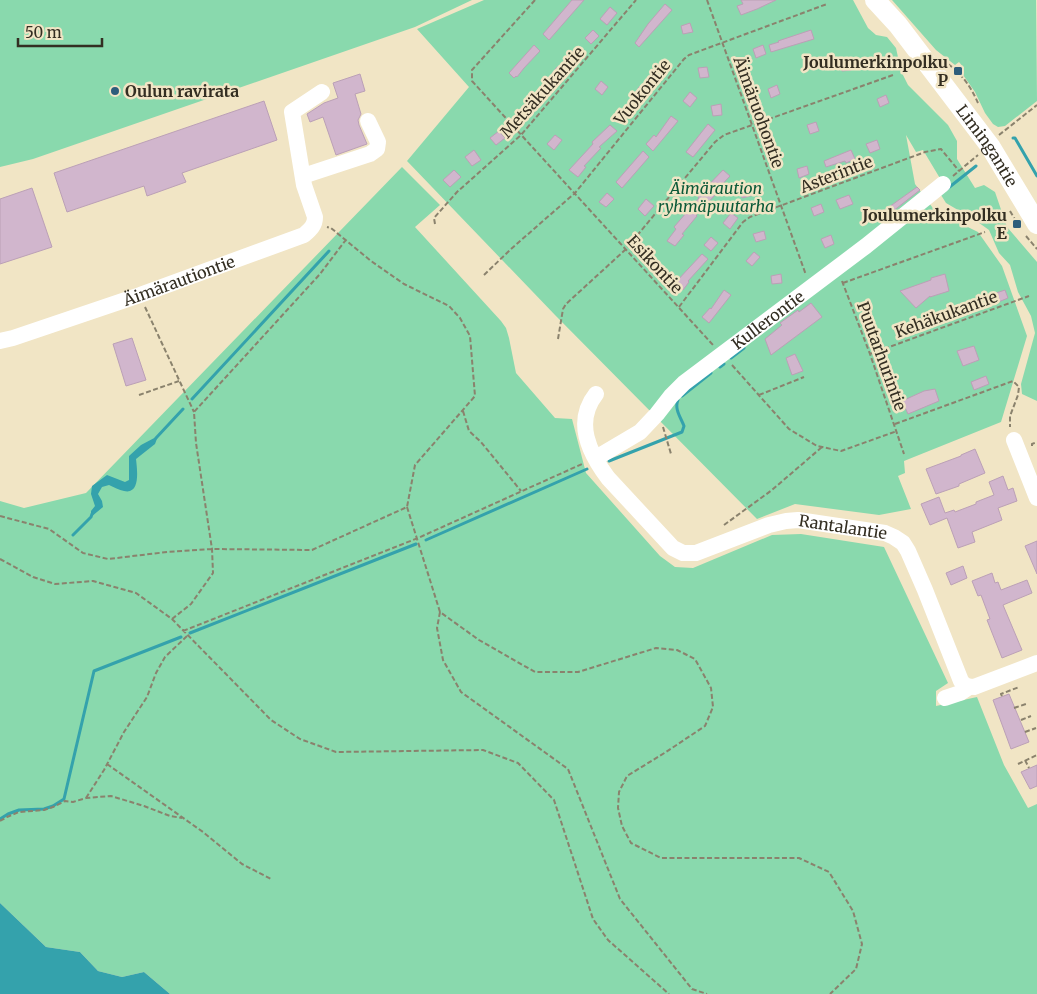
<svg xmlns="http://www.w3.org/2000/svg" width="1037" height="994" font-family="Merriweather,serif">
	<rect width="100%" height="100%" fill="#f1e5c5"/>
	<!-- green -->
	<path fill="#89d9ad" d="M0,0H472L415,27L33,159L0,167Z
		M484,0H853L868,28L876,35L887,37L896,48L901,71L908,85L948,125L957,141V159L975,188L984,185L995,192L1007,227L1037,262V401L1022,394L1021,384L1035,333L1031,316L1018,292L1010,265L999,253L989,230L975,220L946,203L941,195L947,190L923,150L916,152L906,135L915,184L935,211L978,232L1002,266L1027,336L1001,422L904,461L905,473L898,476L911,509L879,515L795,504L757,519L555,315L407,161L469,87L417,29Z
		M892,0H1036L1037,101L1005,126L998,127L993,124L985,113L975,92L961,72L964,68L959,62L955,65L936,50Z
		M402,167L440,205L415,227L501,321L506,328L509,338L516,373L555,418L572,419L586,473L660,556L675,567L693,568L772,535L801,534L884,547L948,683L936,691V706L977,697L1004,765L1028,808L1037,804V994H170L144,972L122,977L98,971L80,952L46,947L0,903V501L24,508L86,493Z"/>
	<!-- water -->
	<path fill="#34a2ac" d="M158,436L155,444L136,459C137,469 141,495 124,491C119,490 114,487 109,485L102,487L98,494L102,501L103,507L91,517V511L95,506L91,494L92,486L107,475L125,482L129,480V456L141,445Z
		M0,903L46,947L80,952L98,971L122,977L144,972L170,994H0Z"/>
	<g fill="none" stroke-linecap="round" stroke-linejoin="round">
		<!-- stream -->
		<path stroke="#34a2ac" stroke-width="3" d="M1013,138H1015L1037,176
			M947,189L976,166
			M731,358L744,348
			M720,367L724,364
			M682,396L711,373
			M192,399L329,251
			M156,438L183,409
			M609,461L682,432L684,426C681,418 674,409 678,400
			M73,535L91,517L92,514
			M426,540L587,469
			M190,633L416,544
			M0,819L8,814L19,810L44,809L53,806L64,799L94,671L181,637"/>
	</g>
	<!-- building -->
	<path fill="#d1b6cd" stroke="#bba0b6" d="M572,0H584L549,40L543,34Z
		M741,0H776L757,9L741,15L737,6L743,4Z
		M665,4L672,10L639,47L635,43L648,24Z
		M610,7L617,13L607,25L600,19Z
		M690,23L693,32L683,34L681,26Z
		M593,30L599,36L591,44L585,38Z
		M811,30L814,39L771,52L769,45L779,42L778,41Z
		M534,45L540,51L524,68L517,77L516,76L514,78L509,73Z
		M763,45L766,54L756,58L753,49Z
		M574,50L581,56L574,64L573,62L557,84L556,83L525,119L519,113L537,94L557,67H559Z
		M849,60L851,70L842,71L839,62Z
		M707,67L709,77L700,78L698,68Z
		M360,74L365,91L355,94L361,114L358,120L359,125L367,144L336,155L323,117L310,122L307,114L324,103L338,98L333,83Z
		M601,81L608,87L602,95L595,89Z
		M777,85L780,94L771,98L768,89Z
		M640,86L647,92L640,100L634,94Z
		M690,92L697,98L690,107L683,101Z
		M886,95L889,103L880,107L877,99Z
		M264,101L277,140L182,173L186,182L147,196L144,186L67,212L54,173Z
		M721,104L722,115L713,116L711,106Z
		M671,116L678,121L653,151L646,144L654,135L656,137Z
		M816,122L819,131L810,134L807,125Z
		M708,124L715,130L693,157L686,152Z
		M610,125L617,131L599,147L601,148L584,166L586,167L578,177L569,170L593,144L592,142Z
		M499,131L505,138L496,145L490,138Z
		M555,135L562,140L554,150L547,144Z
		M877,140L880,149L870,153L866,144Z
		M474,150L481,160L472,166L465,157Z
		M851,150L855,159L846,163L845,161L826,167L824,161Z
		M643,151L649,157L622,188L616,182Z
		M807,166L809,174L799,178L797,169Z
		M454,170L461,177L450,187L443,180Z
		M723,170L730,176L715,192L719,191L696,215L697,216L682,234L684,235L675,246L667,241L676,229L674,227L699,198L698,196Z
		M752,185L754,195L742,198L740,187Z
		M917,187L920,190L879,222L875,217Z
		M32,188L52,247L0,264V199Z
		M607,193L614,199L606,207L599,202Z
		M849,195L853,204L840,209L836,200Z
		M646,199L654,206L645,216L638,209Z
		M821,204L824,212L814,216L811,208Z
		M731,213L738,218L730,229L723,223Z
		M764,231L766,239L756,242L753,234Z
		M831,235L834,244L825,248L821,239Z
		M711,237L718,243L711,251L704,245Z
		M754,252L760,257L752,266L746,261Z
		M702,254L708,259L688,281L689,282L683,290L675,283Z
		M781,274L782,283L772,284L771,276Z
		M945,274L949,291L930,297V296L916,308L900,291L931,280V278Z
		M724,290L731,295L709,323L702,317L710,308L711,309Z
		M1005,290L1008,298L996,303L993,294Z
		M811,303L822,317L771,355L765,339L782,325L780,323L798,310L799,312Z
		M132,338L146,380L126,386L113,344Z
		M974,346L979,360L963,366L957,351Z
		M795,354L803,371L792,375L786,358Z
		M986,376L989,384L974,390L971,382Z
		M935,389L939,401L908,414L902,401L924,391Z
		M975,449L985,473L959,484V486L936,494L926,469L961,456V455Z
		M1003,476L1008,490L1013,488L1017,501L998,508L1002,520L972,532L975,542L958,548L947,518L930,525L921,504L939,497L945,513L954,510L955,512L976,504V502L994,495L989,482Z
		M1037,541V574L1025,546Z
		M963,566L967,578L951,585L946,573Z
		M992,573L995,583L998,582L1001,590L1027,580L1032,593L1003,605L1022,650L1002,658L987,620L990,619L981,595L978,596L972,581Z
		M1009,694L1029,742L1011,749L993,700Z
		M1037,765V786L1030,789L1021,772Z"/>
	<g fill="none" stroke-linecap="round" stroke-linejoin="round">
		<!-- path -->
		<path stroke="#8a826d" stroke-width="2" stroke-dasharray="5 2.5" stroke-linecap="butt" d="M535,0L472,70V81L713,345
			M707,0L806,275
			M948,64C962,74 971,87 978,103
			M999,135L1037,105
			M953,176L978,155
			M1010,211L1020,228
			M435,224L434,218L457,192L521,135L636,0
			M1026,236L1037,249
			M484,275L511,249L575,193L684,59L689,55L827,4
			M842,281L870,354L904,454
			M843,283L985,232
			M145,307L194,412
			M679,307L743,222L750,217L925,152L941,149L959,171
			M558,339L563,309L566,304L625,250L715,142L724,135L893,75
			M870,354L1029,296
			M732,365L789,429L817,446L841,451L897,431
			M139,395L179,381
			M759,395L804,377
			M463,411L469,431L481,442L521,491
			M895,424L1013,381L1019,387L1018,395L1010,416V427
			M663,427L671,454
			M1032,446V444L1037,442
			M407,507L440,612L479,640L535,672H578L656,648L677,650L695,659L711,688L713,707L705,726L666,752L627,776L619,792L618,808L622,826L631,843L661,858H799L829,872L853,911L862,944L856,969L830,994
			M0,516L49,529L83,553L108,559L167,552L212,549L312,550L407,507L415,465L475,396L470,336L460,318L449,306L404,284L371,261L331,228L327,227
			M724,525L772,490L822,447
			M0,559L33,577L55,584L93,581L136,593L172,619L271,720L300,739L336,752L483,750L518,763L554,800L593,919L608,940L669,994
			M440,612L437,628L443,660L461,692L568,769L620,899L692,989L707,994
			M172,619L191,604L213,573L212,549L196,443L194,412L320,274L345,241
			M183,631L418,538L582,464
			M1002,696L1001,694L1019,687
			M1014,708L1026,704
			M1021,720L1031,716
			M1025,732L1036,728
			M1025,760L1029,768
			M107,764L203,832L242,864L271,879
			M1018,764L1037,755
			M86,798L104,770L124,732L147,697L156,673L165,657L187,636
			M0,821L7,817L19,812L44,810L53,807L65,801L73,802L86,798L111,796L144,806L170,816L182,818"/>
		<!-- minor -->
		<g stroke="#fff" stroke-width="16">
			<path d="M303,176L370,154L377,149L378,142L368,121"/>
			<path id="s1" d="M0,341L13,338L140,295L304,235C311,229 315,225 315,217L304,185L292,112L322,92"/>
			<path id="s2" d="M596,394C574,422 589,453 608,478L673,548L683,553H696L769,525L786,521L798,520L885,533L894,537L903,543L908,551L925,590L961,681C965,686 968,687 974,687L1037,663"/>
			<path d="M1014,440L1037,498"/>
			<path id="s3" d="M596,458L640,432L657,414L671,396L684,383L866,246L943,184"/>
			<path d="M945,698L960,693L969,687"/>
		</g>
		<!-- major -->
		<path stroke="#fff" stroke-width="20" id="s4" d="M875,0L898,25L990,146L1037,224"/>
	</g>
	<!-- markers -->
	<g fill="#2d5d7b" stroke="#f1e5c5" stroke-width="2">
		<rect x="953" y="66" width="10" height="10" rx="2.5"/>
		<circle cx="115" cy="91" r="5"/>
		<rect x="1012" y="219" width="10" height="10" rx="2.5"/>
	</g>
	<g text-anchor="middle" stroke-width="5" stroke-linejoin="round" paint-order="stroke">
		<!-- poi labels -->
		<g font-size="16" font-weight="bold" fill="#332e22" stroke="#f1e5c5" text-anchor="end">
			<text x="948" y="68">Joulumerkinpolku<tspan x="948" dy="18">P</tspan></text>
			<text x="125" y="97" text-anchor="start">Oulun ravirata</text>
			<text x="1007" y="221">Joulumerkinpolku<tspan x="1007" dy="18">E</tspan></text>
		</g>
		<!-- street labels -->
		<g font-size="16" fill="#332e22" stroke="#f1e5c5">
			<text transform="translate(542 92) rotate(-48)" y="6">Metsäkukantie</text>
			<text transform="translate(642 92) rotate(-51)" y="6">Vuokontie</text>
			<text transform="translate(759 112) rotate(70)" y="6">Äimäruohontie</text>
			<text dy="6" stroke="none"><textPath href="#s4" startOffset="184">Limingantie</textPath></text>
			<text transform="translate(836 174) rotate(-21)" y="6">Asterintie</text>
			<text transform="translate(655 264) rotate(47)" y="6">Esikontie</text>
			<text dy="6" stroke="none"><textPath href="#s1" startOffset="189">Äimärautiontie</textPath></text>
			<text transform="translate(946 314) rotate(-20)" y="6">Kehäkukantie</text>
			<text dy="6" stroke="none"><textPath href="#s3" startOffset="222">Kullerontie</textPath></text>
			<text transform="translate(882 356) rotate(70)" y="6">Puutarhurintie</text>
			<text dy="6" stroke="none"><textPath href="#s2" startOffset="365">Rantalantie</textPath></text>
		</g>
		<!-- park labels -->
		<g font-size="16" font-style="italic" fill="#0a5938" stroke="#f1e5c5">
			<text x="716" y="194">Äimäraution<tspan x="716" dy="18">ryhmäpuutarha</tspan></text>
		</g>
	</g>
	<!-- scale -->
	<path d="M18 38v8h84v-8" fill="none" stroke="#332e22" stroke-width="2.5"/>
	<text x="25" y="38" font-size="15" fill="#332e22" stroke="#f1e5c5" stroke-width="4" paint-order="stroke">50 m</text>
</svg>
